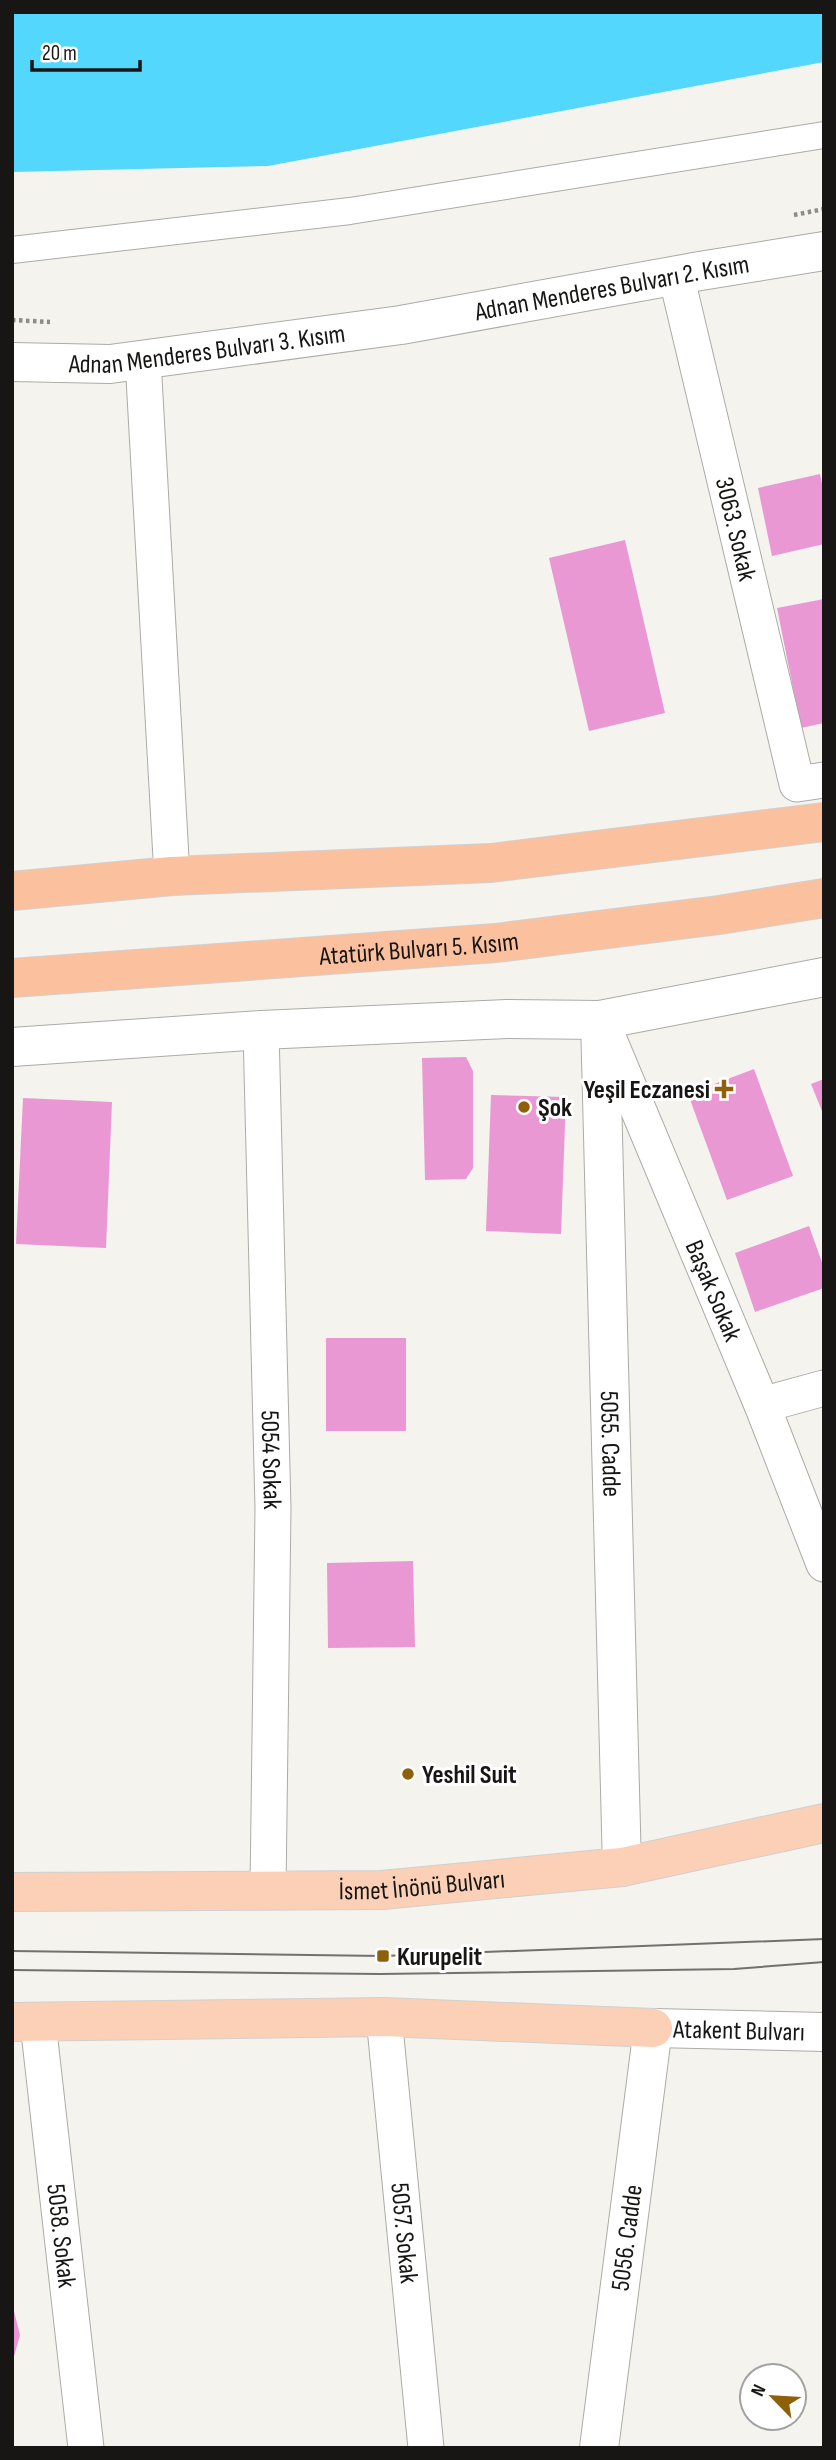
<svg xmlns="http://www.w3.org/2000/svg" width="836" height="2460" font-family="'Sofia Sans Condensed',sans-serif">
	<rect width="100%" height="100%" fill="#f4f3ee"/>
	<!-- water -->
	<path fill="#54d7fc" d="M12,12H824V62L268,166L12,172Z"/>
	<!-- building -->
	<path fill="#e998d4" d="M820,474L824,493V544L772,556L758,488Z
		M625,540L665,713L589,731L549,558Z
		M824,599V723L801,728L777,608Z
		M466,1057L473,1071V1168L466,1179L425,1180L422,1058Z
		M754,1069L793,1176L727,1200L688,1094Z
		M824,1079V1116L811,1084Z
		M491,1095L566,1097L561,1234L486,1231Z
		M23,1098L112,1102L106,1248L16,1244Z
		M809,1226L824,1268V1288L755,1312L735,1253Z
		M326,1338H406V1431H326Z
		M413,1561L415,1647L328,1648L327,1563Z
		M12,2303L20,2335L13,2360H12Z"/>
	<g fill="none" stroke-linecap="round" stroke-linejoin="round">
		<!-- pedestrian casing -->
		<g stroke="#acaba6" stroke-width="28">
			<path id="pedestrian" d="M12,250L350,211L824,135"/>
		</g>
		<!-- minor casing -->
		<g stroke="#acaba6" stroke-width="37">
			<g id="minor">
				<path id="s1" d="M676,275L797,784L824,780"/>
				<path d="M143,360L172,876"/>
				<path id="s2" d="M602,1023L762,1405L824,1564"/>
				<path id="s3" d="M261,1030L273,1508L268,1891"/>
				<path d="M762,1405L824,1388"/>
				<path id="s4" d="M384,2017L426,2448"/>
				<path id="s5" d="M38,2023L86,2448"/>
			</g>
		</g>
		<!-- tertiary casing -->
		<g stroke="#acaba6" stroke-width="40">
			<g id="tertiary">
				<path id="s6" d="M600,1020L622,1867"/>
				<path d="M12,1047L261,1030L507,1019L600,1020L824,977"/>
				<path id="s7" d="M599,2448L653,2028"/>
			</g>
		</g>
		<!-- secondary casing -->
		<g stroke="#acaba6" stroke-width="40">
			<g id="secondary">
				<path id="s8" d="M12,362L110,364L401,325L700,271L824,251"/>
				<path id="s9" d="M653,2028L824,2032"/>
			</g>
		</g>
		<!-- primary casing -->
		<g stroke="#d1d0d0" stroke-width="40">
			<g id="primary">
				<path id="s10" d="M12,1892L382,1890L622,1867L824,1823"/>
				<path d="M12,2022L384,2017L653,2028"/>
			</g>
		</g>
		<!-- trunk casing -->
		<g stroke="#d1d0d0" stroke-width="40">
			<g id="trunk">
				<path d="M12,891L172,876L491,863L824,822"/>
				<path id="s11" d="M12,978L496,943L719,915L824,898"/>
			</g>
		</g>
		<!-- path -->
		<path stroke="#8d8c89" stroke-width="4.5" stroke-dasharray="3.5 3.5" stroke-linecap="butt" d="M794,215L824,209
			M12,320L50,322"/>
		<!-- pedestrian -->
		<use href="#pedestrian" stroke="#fff" stroke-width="26"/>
		<!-- minor -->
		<use href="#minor" stroke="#fff" stroke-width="35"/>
		<!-- tertiary -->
		<use href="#tertiary" stroke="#fff" stroke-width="38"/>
		<!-- secondary -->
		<use href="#secondary" stroke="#fff" stroke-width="38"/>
		<!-- primary -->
		<use href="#primary" stroke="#fcd0b6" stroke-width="38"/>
		<!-- trunk -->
		<use href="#trunk" stroke="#fbc09e" stroke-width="38"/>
		<!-- tram -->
		<path stroke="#72716e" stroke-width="2" d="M12,1951L383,1956L824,1939
			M12,1970L380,1974L734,1969L824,1962"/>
	</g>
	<!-- markers -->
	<g fill="#8e6009" stroke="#fff" stroke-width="2.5">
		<path d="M720.5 1078.5h7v7h7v7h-7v7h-7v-7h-7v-7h7z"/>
		<circle cx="524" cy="1107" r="7"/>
		<circle cx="408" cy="1774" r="7"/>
		<rect x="376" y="1949" width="14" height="14" rx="3.5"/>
	</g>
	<g text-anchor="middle" stroke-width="6" stroke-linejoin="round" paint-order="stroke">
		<!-- street labels -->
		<g font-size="26" fill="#171615" stroke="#fff">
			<text dy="9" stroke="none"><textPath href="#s8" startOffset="606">Adnan Menderes Bulvarı 2. Kısım</textPath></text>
			<text dy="9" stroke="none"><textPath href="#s8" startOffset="196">Adnan Menderes Bulvarı 3. Kısım</textPath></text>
			<text dy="9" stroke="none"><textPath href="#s1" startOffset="261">3063. Sokak</textPath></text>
			<text dy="9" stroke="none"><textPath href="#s11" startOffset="408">Atatürk Bulvarı 5. Kısım</textPath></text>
			<text dy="9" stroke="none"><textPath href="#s2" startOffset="290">Başak Sokak</textPath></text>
			<text dy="9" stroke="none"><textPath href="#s6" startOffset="424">5055. Cadde</textPath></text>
			<text dy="9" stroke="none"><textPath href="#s3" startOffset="430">5054 Sokak</textPath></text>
			<text dy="9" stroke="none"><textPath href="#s10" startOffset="410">İsmet İnönü Bulvarı</textPath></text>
			<text dy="9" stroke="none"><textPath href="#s9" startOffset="86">Atakent Bulvarı</textPath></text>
			<text dy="9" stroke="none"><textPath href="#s4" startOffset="217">5057. Sokak</textPath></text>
			<text dy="9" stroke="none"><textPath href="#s5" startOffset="214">5058. Sokak</textPath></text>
			<text dy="9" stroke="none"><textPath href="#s7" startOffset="212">5056. Cadde</textPath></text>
		</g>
		<!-- poi labels -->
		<g font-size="26" font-weight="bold" fill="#171615" stroke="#fff" text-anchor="start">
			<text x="710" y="1098" text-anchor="end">Yeşil Eczanesi</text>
			<text x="538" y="1116">Şok</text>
			<text x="422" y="1783">Yeshil Suit</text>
			<text x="397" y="1965">Kurupelit</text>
		</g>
	</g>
	<!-- border -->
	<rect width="836" height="2460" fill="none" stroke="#171615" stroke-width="28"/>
	<!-- north arrow -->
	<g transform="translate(773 2397) rotate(295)"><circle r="33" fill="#ffffff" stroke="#a2a2a1" stroke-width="2"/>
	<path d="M0-5L12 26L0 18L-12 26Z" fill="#8e6009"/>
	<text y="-10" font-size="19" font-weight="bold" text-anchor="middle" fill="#171615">N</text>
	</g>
	<!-- scale -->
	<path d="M32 60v10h108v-10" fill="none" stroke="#171615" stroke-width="3.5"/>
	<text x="42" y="60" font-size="21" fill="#171615" stroke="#ffffff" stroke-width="5" paint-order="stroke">20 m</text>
</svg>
